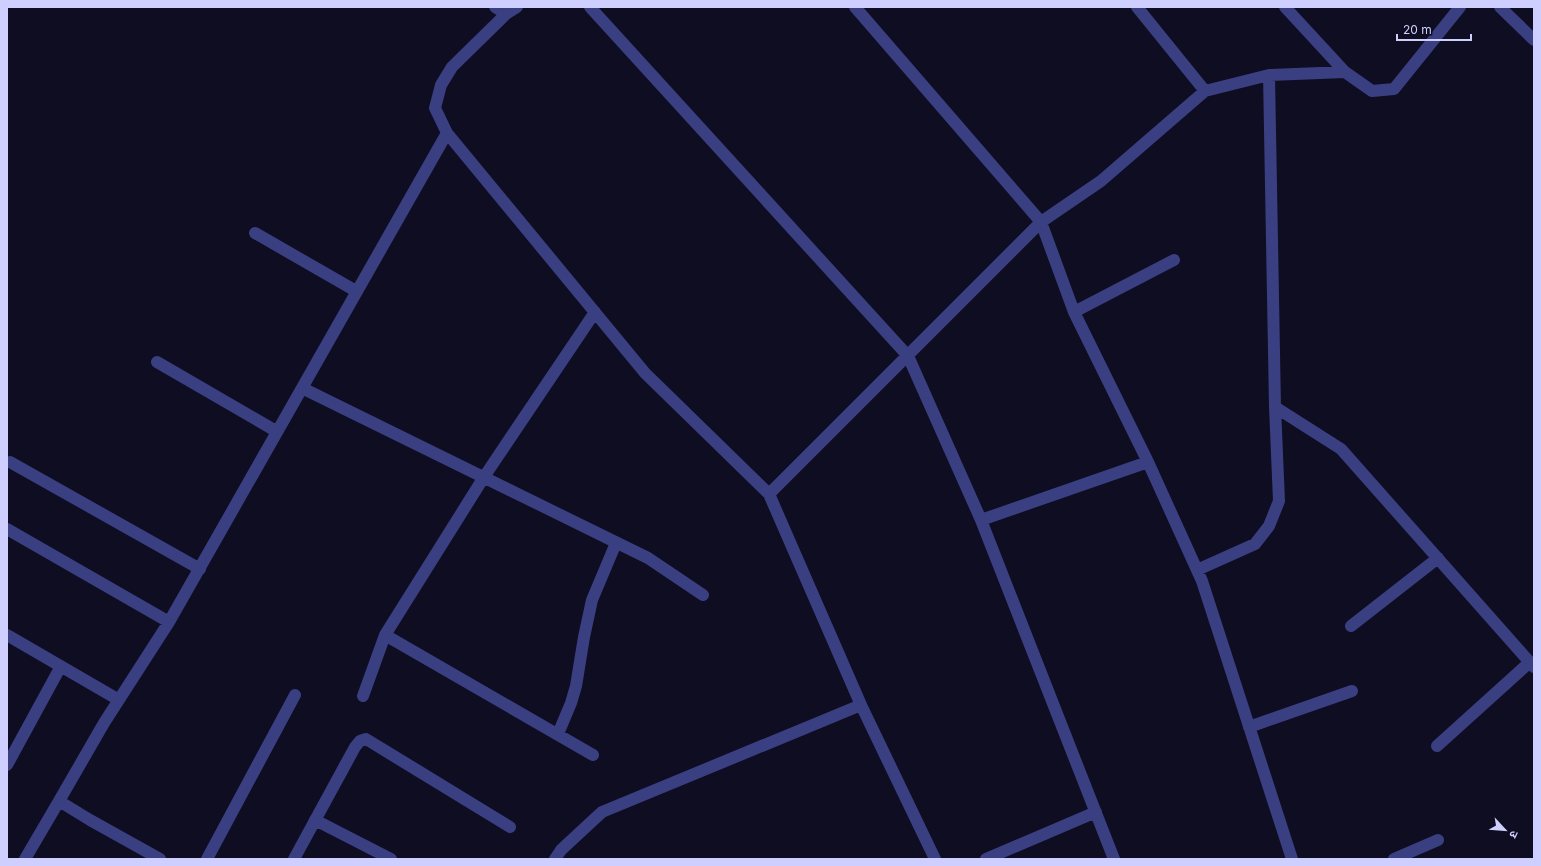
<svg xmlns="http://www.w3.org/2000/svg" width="1541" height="866" font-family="Inter,'Noto Sans Devanagari',sans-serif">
	<rect width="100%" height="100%" fill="#0e0d22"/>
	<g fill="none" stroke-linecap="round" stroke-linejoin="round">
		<!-- street -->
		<path stroke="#393f81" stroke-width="12" d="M495,7L506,14
			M517,7L506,14L452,67L441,85L435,108L447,133L645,373L769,494L1041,222L1101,181L1205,91L1269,75L1345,72L1372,91L1394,89L1460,7
			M590,7L908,356L981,520L1114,859
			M855,7L1041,222L1074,312L1148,462L1202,581L1292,859
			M1137,7L1205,91
			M1285,7L1345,72
			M1500,7L1534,40
			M1269,75L1275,407L1341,449L1534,667
			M255,233L356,291
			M1074,312L1174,260
			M157,362L276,431
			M302,388L648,558L703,595
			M10,462L200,569
			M981,520L1148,462
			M7,529L169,622L104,723L59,801
			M1197,570L1255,544L1269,526L1279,501L1275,407
			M169,622L447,133
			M1351,626L1438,558
			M7,635L119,700
			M385,635L593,755
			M363,696L385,635L484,477L595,312
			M861,705L935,859
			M1249,727L1352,691
			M558,734L571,703L576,686L584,637L592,600L616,543
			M1437,746L1530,662
			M7,765L61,666
			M315,820L391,859
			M25,859L59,801L90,820L160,859
			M207,859L295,695
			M294,859L355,747L360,741L366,739L510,827
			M555,859L561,850L602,812L861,705L769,494
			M986,859L1096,812
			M1394,859L1438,840"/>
	</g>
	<!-- border -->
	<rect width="1541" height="866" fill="none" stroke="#cfcfff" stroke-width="16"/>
	<!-- north arrow -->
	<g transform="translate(1505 830) rotate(116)" stroke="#0e0d22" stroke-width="3" paint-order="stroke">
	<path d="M0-3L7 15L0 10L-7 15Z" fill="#cfcfff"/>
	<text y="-6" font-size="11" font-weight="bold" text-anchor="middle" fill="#cfcfff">उ</text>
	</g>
	<!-- scale -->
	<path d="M1397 34v6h74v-6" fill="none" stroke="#cfcfff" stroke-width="2"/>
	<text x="1403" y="34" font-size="12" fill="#cfcfff" stroke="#0e0d22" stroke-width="3" paint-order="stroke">20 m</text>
</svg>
